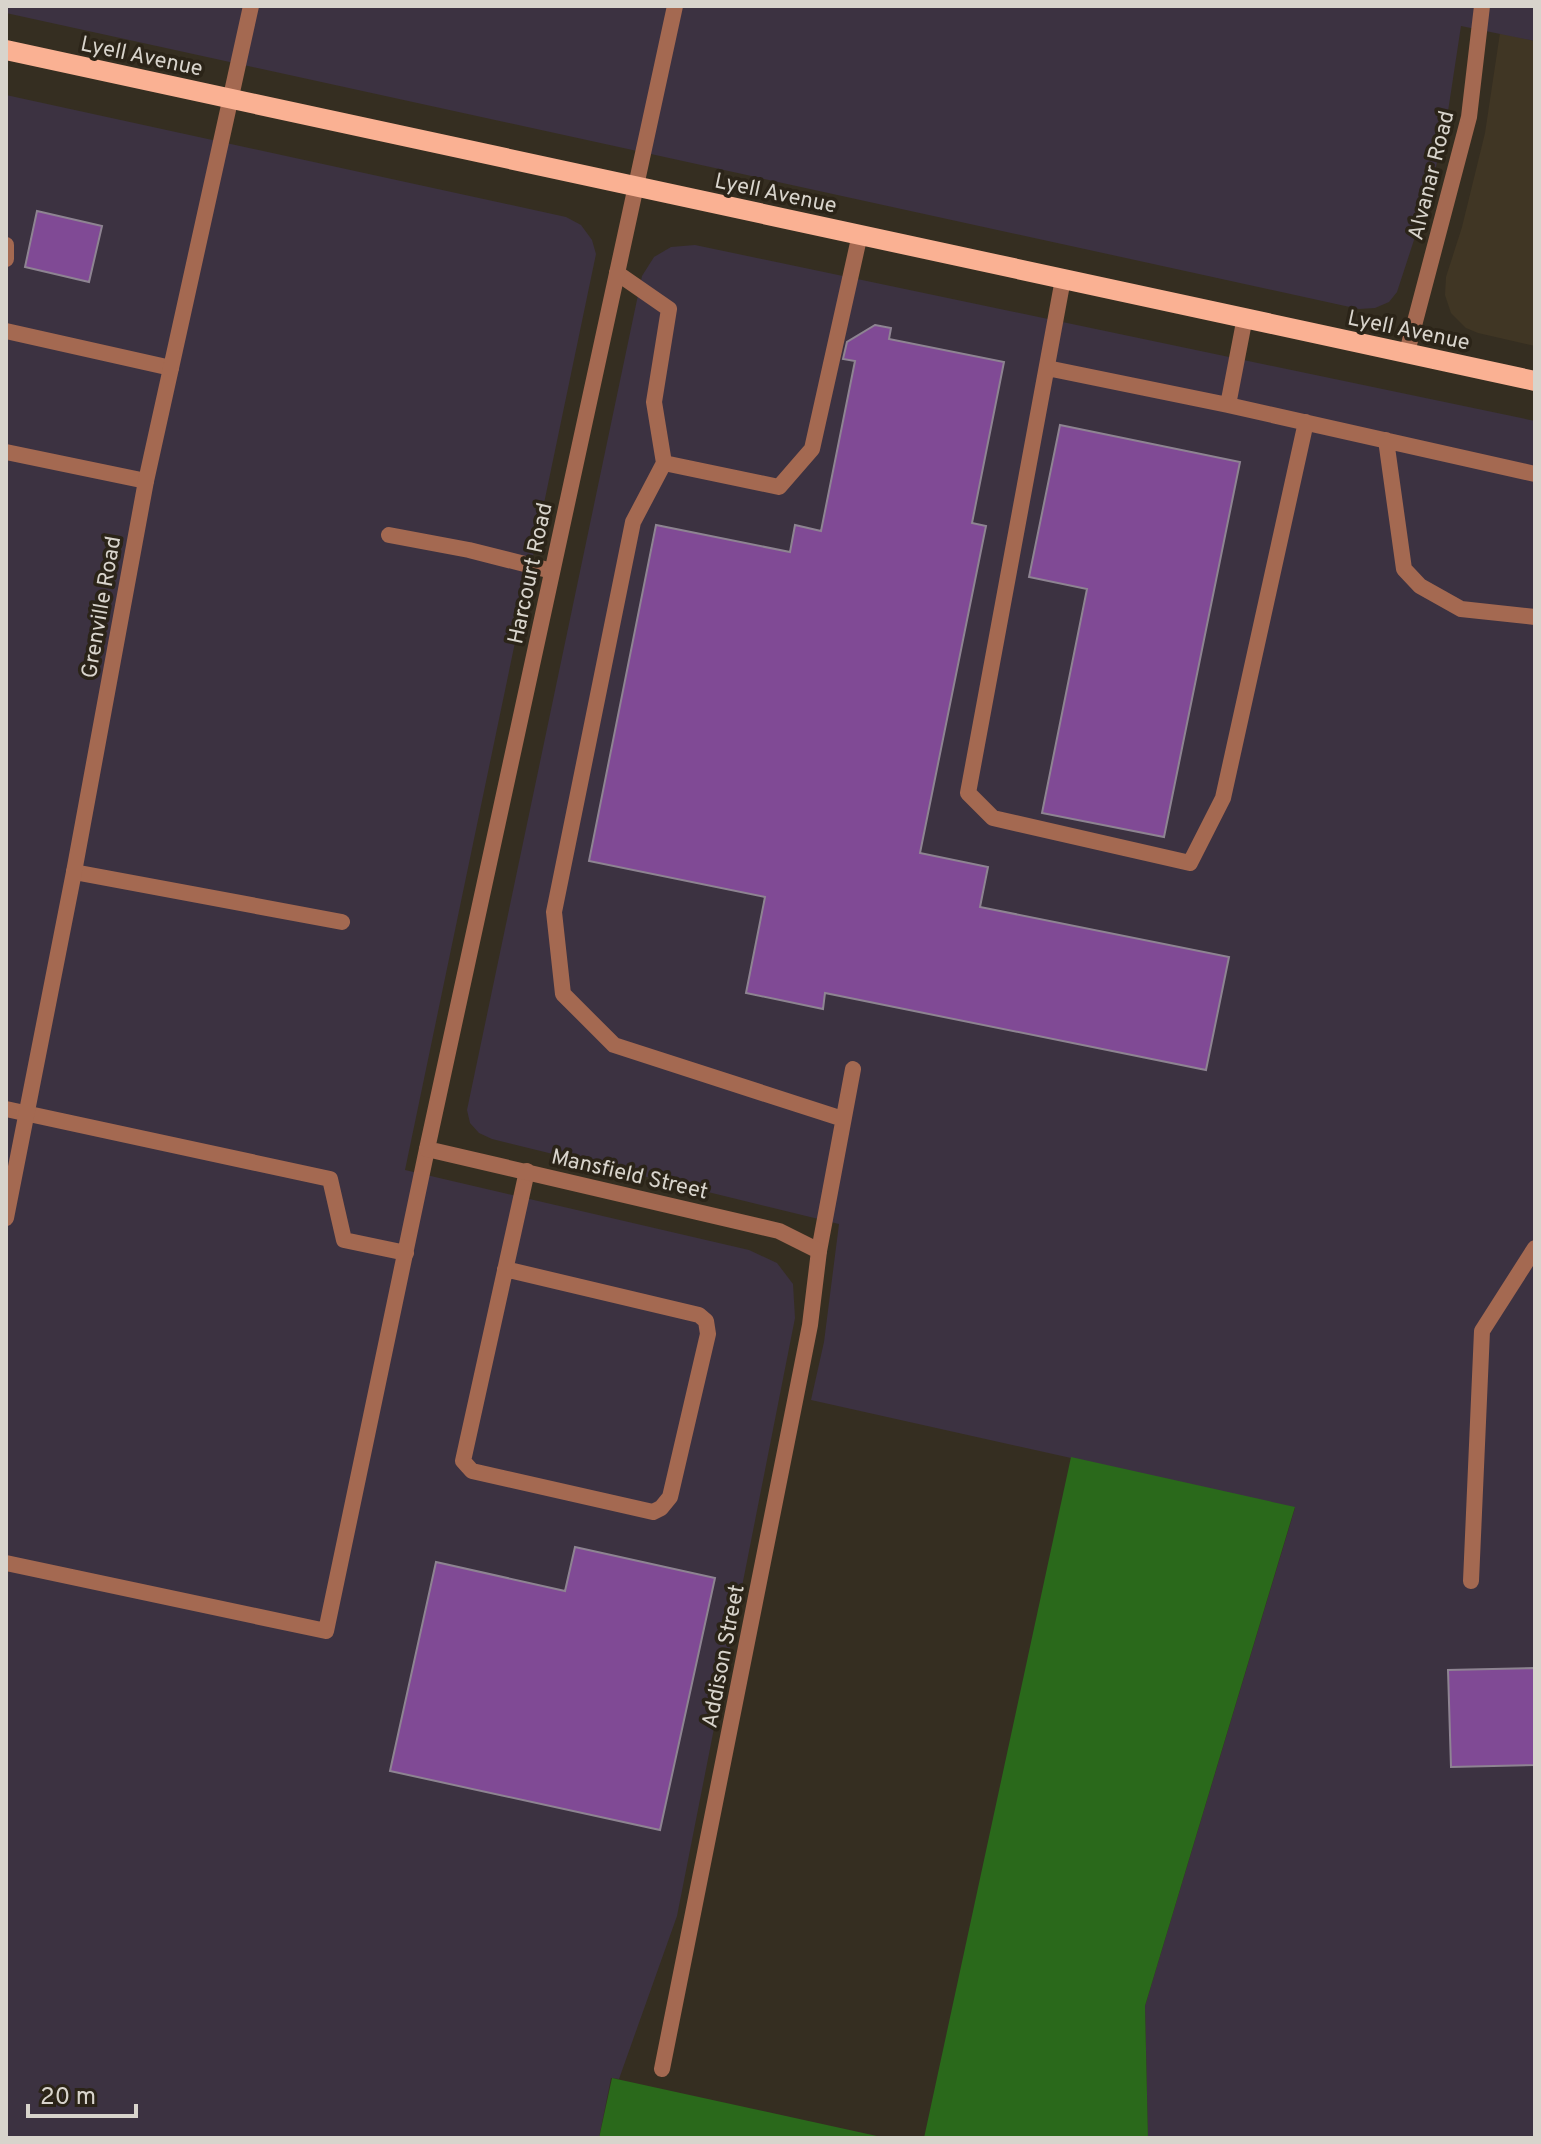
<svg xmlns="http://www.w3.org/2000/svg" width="1541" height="2144" font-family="Overpass,sans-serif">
	<rect width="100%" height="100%" fill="#352e21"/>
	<!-- built -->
	<path fill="#403624" d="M1500,33L1535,41V346L1478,333L1466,328L1451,313L1445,295L1446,277L1462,227L1485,133Z"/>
	<!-- industrial -->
	<path fill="#3c3241" d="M6,6H1535V41L1461,26L1445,131L1429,194L1397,292L1389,302L1375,308L1359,309L6,13Z
		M6,95L566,217L581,225L592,240L596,254L405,1170L749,1250L777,1263L793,1284L795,1318L677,1916L619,2079L611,2078L599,2138H6Z
		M695,245L1535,421V2138H1148L1145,2006L1295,1508L811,1400L824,1342L839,1224L492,1139L479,1133L470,1123L467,1110L642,276L654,257L671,247Z"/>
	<!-- forest -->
	<path fill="#2a691b" d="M1071,1457L1295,1507L1145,2006L1148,2138H924Z
		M612,2078L886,2138H599Z"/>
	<!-- building -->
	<path fill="#804a95" stroke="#8e8492" stroke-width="2" d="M37,211L102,226L89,282L25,267Z
		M875,325L891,328L889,339L1004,362L972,523L986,526L920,853L988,867L980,907L1229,957L1206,1070L825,993L823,1009L746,993L765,897L589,861L656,525L790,552L795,525L821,531L855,361L843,359L847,342Z
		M1060,425L1240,462L1164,837L1042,813L1087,589L1029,577Z
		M575,1547L715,1578L660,1830L390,1771L436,1562L565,1591Z
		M1535,1668V1765L1451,1767L1448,1670Z"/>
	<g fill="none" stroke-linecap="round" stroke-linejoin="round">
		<!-- lane -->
		<path stroke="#a46951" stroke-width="16" d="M6,245V259
			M617,273L669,309L654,402L664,463L779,487L812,449L860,234
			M1063,279L968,793L993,818L1190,863L1223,798L1306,422
			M1245,317L1228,405L1535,474
			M6,331L171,368
			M1047,368L1228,405
			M1386,440L1404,569L1420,586L1461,609L1535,617
			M6,452L146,481
			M664,463L633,522L554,912L563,994L614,1045L843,1119
			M389,535L469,550L552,571
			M74,872L342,922
			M6,1109L330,1179L344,1240L406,1253
			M819,1251L853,1069
			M505,1269L699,1315L706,1321L708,1334L670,1497L661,1508L653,1512L472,1471L463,1461L527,1171
			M6,1563L326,1631L427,1149
			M1471,1581L1482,1331L1535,1248"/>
		<!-- street -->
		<path stroke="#a46951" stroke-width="16" d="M1407,352L1469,117L1482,6
			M6,1218L74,872L146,481L251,6
			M662,2069L796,1396L810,1325L819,1251L779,1231L427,1149L675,6"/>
		<!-- primary -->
		<path stroke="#fab193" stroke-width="20" d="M6,50L1535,381"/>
	</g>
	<g text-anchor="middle" stroke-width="7" stroke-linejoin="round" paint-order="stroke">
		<!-- street labels -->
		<g font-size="22" fill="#d8d4cc" stroke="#2b2418">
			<text transform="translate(142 55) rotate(12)" y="8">Lyell Avenue</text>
			<text transform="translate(1430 175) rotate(-76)" y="8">Alvanar Road</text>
			<text transform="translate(776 192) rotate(12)" y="8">Lyell Avenue</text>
			<text transform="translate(1409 329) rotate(12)" y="8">Lyell Avenue</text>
			<text transform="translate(529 573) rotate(-78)" y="8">Harcourt Road</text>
			<text transform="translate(100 607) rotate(-80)" y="8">Grenville Road</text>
			<text transform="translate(630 1173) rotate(13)" y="8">Mansfield Street</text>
			<text transform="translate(722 1656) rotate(-79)" y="8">Addison Street</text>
		</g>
	</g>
	<!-- border -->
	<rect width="1541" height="2144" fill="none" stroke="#d8d4cc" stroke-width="16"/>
	<!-- scale -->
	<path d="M28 2104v12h108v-12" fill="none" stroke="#d8d4cc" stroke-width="4"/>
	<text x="40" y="2104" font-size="24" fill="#d8d4cc" stroke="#2b2418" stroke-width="6" paint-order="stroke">20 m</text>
</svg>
